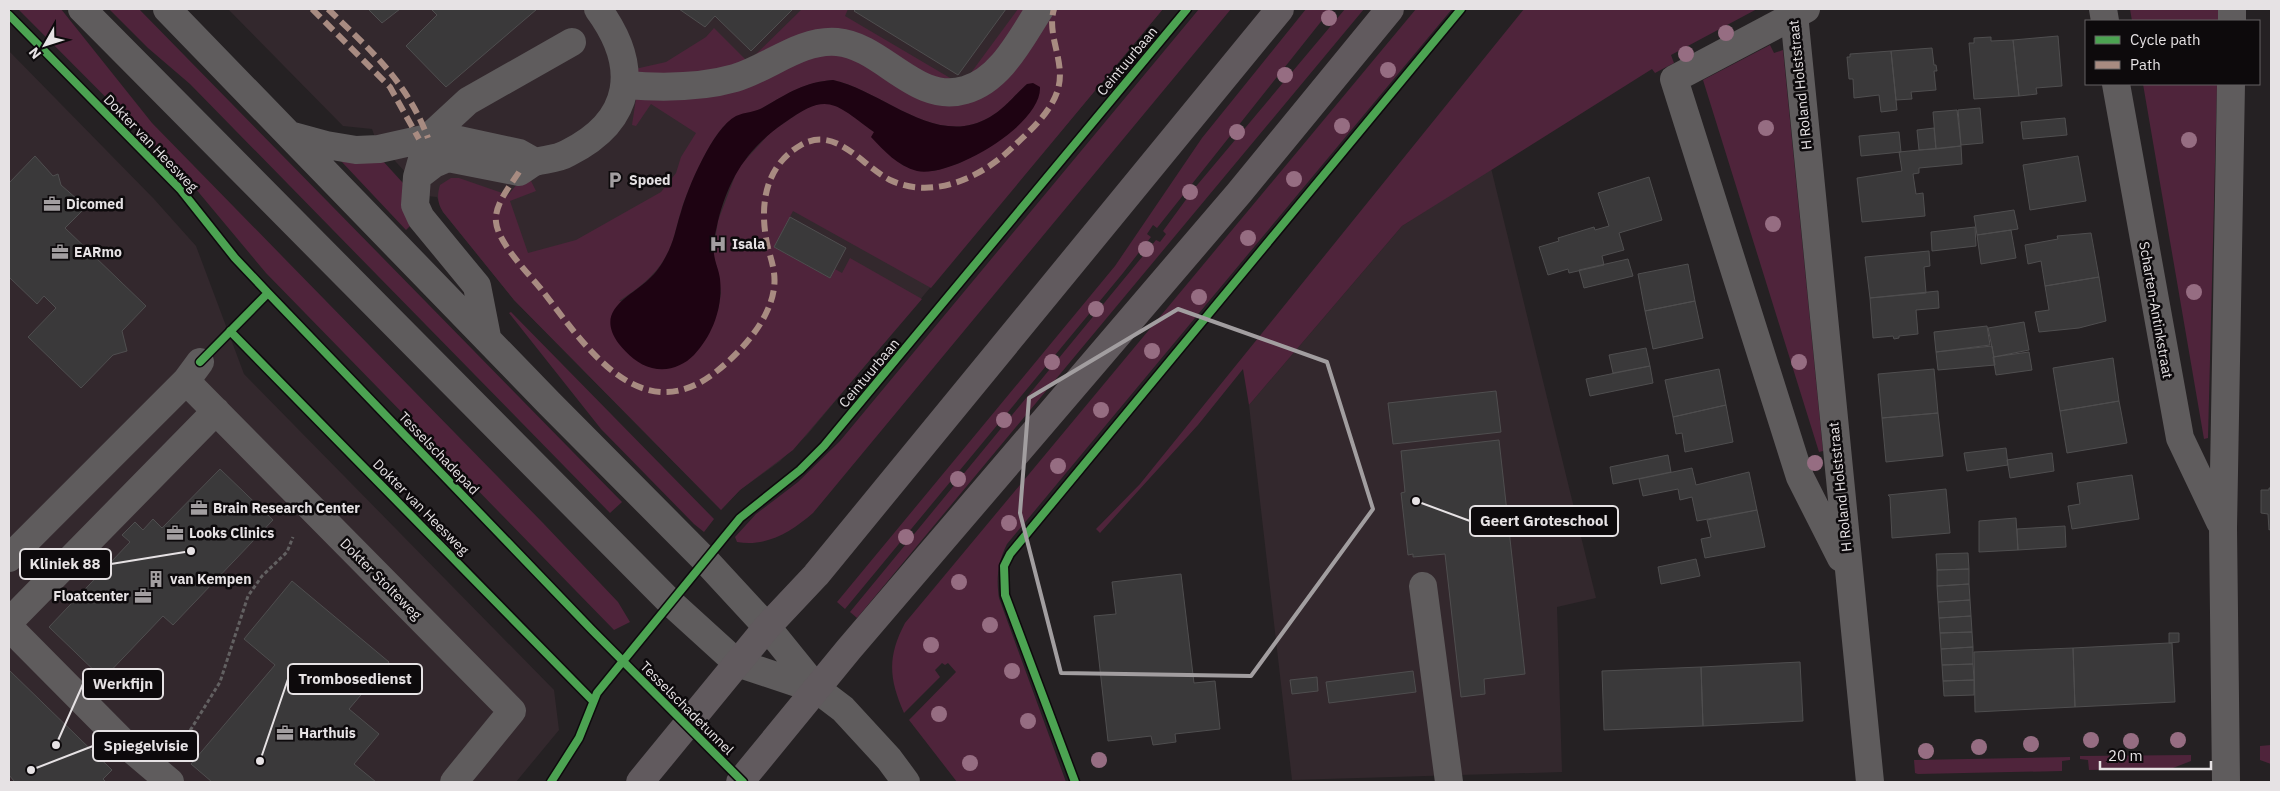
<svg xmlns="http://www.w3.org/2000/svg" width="2280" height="791" font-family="'IBM Plex Sans',sans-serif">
	<rect width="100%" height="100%" fill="#252123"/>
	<!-- built -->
	<path fill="#33282d" d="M228,9H1163L807,435L779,462L740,490L721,510L514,300L443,212L437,197L427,196L376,140L372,129L343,126Z
		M9,51L154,199L196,246L244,374L554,690L559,730L516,782H9Z
		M1491,168L1596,598L1557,607L1562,772L1292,780L1249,405L1402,226Z"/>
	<!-- green -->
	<path fill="#4f243b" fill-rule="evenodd" d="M18,9H61L152,123L543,523L618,602L630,622L614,630L266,273L190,182Z
		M109,9H139L622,502L610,513L190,84L148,48Z
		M802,9H848L845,16L962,85L1018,9H1163L931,288L793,211L774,247L830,278L835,269L842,273L850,258L922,299L793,450L740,490L721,510L514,300L443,212C437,203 437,195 440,185L451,178H459L508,195L519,182L531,181L536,191L510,201L528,253L576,240L661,192L676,173L681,157L696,133L651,104L636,126L632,125L637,92L635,69L666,62L706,37L714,28L748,62ZM833,80C884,91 936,149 990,117C1004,109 1015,95 1027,84L998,141L960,163L934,171L916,170L902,165L874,132L842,108L833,104L821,103L806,108L771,132L738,168L718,221L713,253L719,276L721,293L718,311L619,301C637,289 654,277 665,258C674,243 676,227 681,211C688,188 709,140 726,124C737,114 751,115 764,107C787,94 805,82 833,80Z
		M1199,9H1231L813,513C791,532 767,547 737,542L735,537L756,514L798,482L840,441Z
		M1306,9H1331L1157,228L1153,225L1147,234L1151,237L1123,273L845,609L837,602L1115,266L1202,138Z
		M1345,9H1364L857,618L850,612L1156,240L1160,242L1166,234L1163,231L1193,190Z
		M1416,9H1452L1007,544C998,562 996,578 999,598L1066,782H957L909,720L956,672L948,663L945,665L942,663L935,670L940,677L904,713C889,679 887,657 905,623Z
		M1524,9H1757L1671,55L1674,63L1655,73L1652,69L1402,226L1249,405L1243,369L1198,425L1100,533L1096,529L1140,484Z
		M2130,9H2219V21H2132Z
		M1770,45L1774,53L1783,50L1823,451L1819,452L1703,80Z
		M2143,84H2217L2208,438L2204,439Z
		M382,160L403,183C401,204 401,205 413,223L406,230L341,161Z
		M511,312L714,519L704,532L694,524L601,429L509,313Z
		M2271,745V764L2260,760V746Z
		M2191,755V761L2173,768L2089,770L2088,760L2080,759V756Z
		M2070,757V760L2062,761V771L1918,774L1915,773L1914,760Z"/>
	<!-- water -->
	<path fill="#1e0312" d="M833,80C884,91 936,149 990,117C1004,109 1015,95 1027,84L1033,83L1040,87C1042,125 951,178 917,171C898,166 884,151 871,137L874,132C834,103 828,91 784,123C747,149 729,178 718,221C716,231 712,244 714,254C715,263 719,270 720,279C723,307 713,335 694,355C683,366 668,372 652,368C639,365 627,354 619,344C594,310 629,298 649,279C656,273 662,264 666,256C674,242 676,227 681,212C688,187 713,128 736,116C745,112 756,112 764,107C788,93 805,82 833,80Z"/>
	<!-- building -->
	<path fill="#3a393a" stroke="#4f4e4f" d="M368,9H400L382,23Z
		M431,9H537L446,87L406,46L437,15Z
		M679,9H793L751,51L715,16L705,27Z
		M856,9H1006L958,75L854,11Z
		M2058,36L2062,86L2036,88L2037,94L2019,96L2013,40Z
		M1991,37V41L2013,40L2019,96L1974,99L1969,43H1974V38Z
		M1932,48L1934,65H1936L1937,71H1934L1936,90L1911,92L1912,99L1896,100L1891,51Z
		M1891,51L1897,110L1881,112L1879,95L1854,98L1853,79H1849L1847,57H1850V54Z
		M1980,108L1983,143L1961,145L1958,110Z
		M1957,110L1961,146L1936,149L1933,112Z
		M2065,118L2067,135L2023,139L2021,122Z
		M1934,128L1936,149L1919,150L1917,130Z
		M1899,132L1901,152L1861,156L1859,136Z
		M1961,146L1962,164L1919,168V173L1913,174L1916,194L1923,193L1925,216L1862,222L1857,178L1902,171L1899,152Z
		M35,156L53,176L58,174L61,185L86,207L65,228L146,306L122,331L127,351L113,355L81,388L28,337L56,308L44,296L37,304L9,277V183Z
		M2078,156L2086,201L2030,210L2023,165Z
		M1649,177L1662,220L1619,233L1624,250L1602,256L1604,265L1569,273L1568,269L1548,275L1539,247L1559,241L1558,238L1594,227L1595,230L1609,226L1598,193Z
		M2014,210L2018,229L1977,235L1974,216Z
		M790,217L846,248L830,278L774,247Z
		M1975,227L1976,246L1932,251L1931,232Z
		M2011,230L2016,258L1981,264L1977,235Z
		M2091,233L2099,277L2045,286L2041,261L2028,264L2025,245L2058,239L2057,236Z
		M1929,251L1930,266L1924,267L1926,293L1870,298L1865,257Z
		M1628,259L1633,276L1584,288L1579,270Z
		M1688,264L1695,301L1645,311L1638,274Z
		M2099,277L2106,321L2079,328L2039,332L2035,312L2049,310L2045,286Z
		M1938,291L1939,308L1916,310L1918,334L1899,336V338L1894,339L1893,336L1873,338L1870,298Z
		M1695,301L1703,338L1653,349L1645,311Z
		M2024,322L2029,350L1994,357L1988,328Z
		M1987,326L1990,345L1936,352L1934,332Z
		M1992,346L1995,365L1938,370L1936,352Z
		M1646,348L1650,366L1613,373L1609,355Z
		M2029,352L2032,370L1996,375L1993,357Z
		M2113,358L2119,401L2060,411L2053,368Z
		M1650,366L1653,383L1590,396L1586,379Z
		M1719,369L1726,405L1673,417L1665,380Z
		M1934,369L1938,413L1882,418L1878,374Z
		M1496,391L1501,432L1393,444L1388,403Z
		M2119,401L2127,443L2067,453L2060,411Z
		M1726,405L1733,442L1685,452L1682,433L1676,434L1673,417Z
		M1938,413L1943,456L1886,462L1882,418Z
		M1499,440L1525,674L1484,679L1485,694L1461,697L1445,554L1413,557V554L1408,555L1401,493L1405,492L1401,451Z
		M2006,448L2008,465L1967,471L1964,453Z
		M2052,453L2054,471L2010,478L2007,460Z
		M1668,455L1671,472L1613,484L1610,467Z
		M1692,468L1696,485L1749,472L1757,510L1697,521L1692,497L1680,500L1678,489L1643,496L1639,479Z
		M220,469L273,520L173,625L163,616L103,679L49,627L130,542L122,535L135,522L143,530L153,519L162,528Z
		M2132,475L2139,519L2072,529L2068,506L2080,504L2077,483Z
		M2269,488H2271V529L2269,530L2268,514L2261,513V490H2269Z
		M1946,489L1950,533L1892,538L1890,497L1888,495Z
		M1757,510L1765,547L1705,558L1701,539L1711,537L1707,520Z
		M2016,518L2018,550L1979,552V521Z
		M2065,526L2066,547L2018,550L2017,529Z
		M1968,553L1969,569L1937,570L1936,554Z
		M1696,559L1700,576L1661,584L1658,567Z
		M1969,569V584L1937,586V570Z
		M1181,574L1194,683L1215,681L1220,729L1175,734L1176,742L1153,745L1151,736L1108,741L1094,616L1116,614L1112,582Z
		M292,581L389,662L349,709L379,734L354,764L376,782H212L191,764L275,665L244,639Z
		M1969,584L1970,600L1938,602L1937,586Z
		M1970,600L1971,616L1939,618L1938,602Z
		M1971,616L1972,632L1940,633L1939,618Z
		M1972,632L1973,647L1941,649L1940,633Z
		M2169,633H2179V642L2169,643Z
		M2169,643H2172L2175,702L2075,707L2073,648Z
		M1973,647V664L1942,665L1941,649Z
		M2073,648L2075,707L1975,712L1974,652Z
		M1800,662L1803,721L1703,726L1701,667Z
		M1973,664L1974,680L1943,681L1942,665Z
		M1701,667L1703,726L1604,730L1602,671Z
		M9,670L112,770L103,779L106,782H13L14,781L9,775Z
		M1413,671L1416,692L1329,703L1326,682Z
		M1317,677L1318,691L1292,694L1290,680Z
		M1974,680V695L1944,696L1943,681Z"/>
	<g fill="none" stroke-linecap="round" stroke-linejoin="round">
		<!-- path -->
		<path stroke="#626061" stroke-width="3" stroke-dasharray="4 2.5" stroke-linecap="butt" d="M180,747L220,682L248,596L262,576L287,552L293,537"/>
		<!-- minor -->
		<path stroke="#5f5c5d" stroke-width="28" d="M82,9L671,603L737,663L818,690
			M167,9L550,404L706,561L767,627L818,690L843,709L889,759L906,782
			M1806,9L1674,79L1800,477L1841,558
			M2103,9L2105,21
			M1794,14L1870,782
			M2232,21V9
			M2116,84L2180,438L2220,522
			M626,85C662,88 700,88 735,78C769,68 800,39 837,42C883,46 916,105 965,90C1001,80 1021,38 1040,9
			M293,136L326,145L356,150L379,149L428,138L445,137L519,153L535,162
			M417,177L434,164L448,158L519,172C524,169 530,164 535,162C547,159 558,159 568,153C634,120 640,66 598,9
			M487,337L477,286L421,218L415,205L417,177L428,138L468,101L572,42
			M186,381L512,711L454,782
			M9,558L186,381L200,362
			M1423,586L1449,782
			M9,622L216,411
			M9,627L124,743L170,782
			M2226,782L2223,528L2231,84"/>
		<!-- major -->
		<path stroke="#615a5e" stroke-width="28" d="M640,782L767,627L816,575L1280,9
			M740,782L849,649L1239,193L1390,9"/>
		<!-- quiet -->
		<path stroke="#a88b81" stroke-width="6" stroke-dasharray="12 6" stroke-linecap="butt" d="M312,9L390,87L419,139
			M328,9C371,51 406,80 428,138
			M519,172C510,186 494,205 496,222C498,243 528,273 541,289C584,344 640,433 717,371C741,352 770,320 774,288C776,274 772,262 768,248C759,209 763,167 801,145C836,125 862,166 890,180C934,201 984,176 1015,145C1031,130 1052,111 1058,89C1066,62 1046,35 1054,9"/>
		<!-- cycleway casing -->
		<g stroke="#0d0a0c" stroke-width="11">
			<path id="cycleway" d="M9,15L181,190L235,258L268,293L592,630L743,782
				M230,331L593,701
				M200,362L268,293
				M551,782L579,738L597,693L619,666L740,518L800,470L824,446L1187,9
				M1075,782L1005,595L1004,566L1010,554L1461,9"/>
		</g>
		<!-- cycleway -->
		<use href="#cycleway" stroke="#4ca352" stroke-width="8"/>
	</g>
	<!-- trees -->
	<g fill="#966d82">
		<circle cx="1329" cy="18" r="8"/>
		<circle cx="1726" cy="33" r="8"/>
		<circle cx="1686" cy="54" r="8"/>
		<circle cx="1388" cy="70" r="8"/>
		<circle cx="1285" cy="75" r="8"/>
		<circle cx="1342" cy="126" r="8"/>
		<circle cx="1766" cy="128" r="8"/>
		<circle cx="1237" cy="132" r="8"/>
		<circle cx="2189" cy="140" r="8"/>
		<circle cx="1294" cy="179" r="8"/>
		<circle cx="1190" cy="192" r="8"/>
		<circle cx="1773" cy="224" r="8"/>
		<circle cx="1248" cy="238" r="8"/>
		<circle cx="1146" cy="249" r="8"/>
		<circle cx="2194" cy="292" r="8"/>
		<circle cx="1199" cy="297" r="8"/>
		<circle cx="1096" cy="309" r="8"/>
		<circle cx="1152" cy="351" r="8"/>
		<circle cx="1052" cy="362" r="8"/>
		<circle cx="1799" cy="362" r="8"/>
		<circle cx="1101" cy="410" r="8"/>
		<circle cx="1004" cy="420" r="8"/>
		<circle cx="1815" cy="463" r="8"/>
		<circle cx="1058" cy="466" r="8"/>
		<circle cx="958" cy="479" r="8"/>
		<circle cx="1009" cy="523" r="8"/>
		<circle cx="906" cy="537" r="8"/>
		<circle cx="959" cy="582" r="8"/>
		<circle cx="990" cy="625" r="8"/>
		<circle cx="931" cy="645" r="8"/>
		<circle cx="1012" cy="671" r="8"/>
		<circle cx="939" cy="714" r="8"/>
		<circle cx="1028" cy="721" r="8"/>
		<circle cx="2091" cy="740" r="8"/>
		<circle cx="2178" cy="740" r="8"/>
		<circle cx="2131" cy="741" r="8"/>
		<circle cx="2031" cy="744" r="8"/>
		<circle cx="1979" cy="747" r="8"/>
		<circle cx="1926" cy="751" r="8"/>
		<circle cx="1099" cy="760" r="8"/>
		<circle cx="970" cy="763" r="8"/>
	</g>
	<!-- marked area -->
	<path fill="none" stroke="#a29ea0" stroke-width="4" stroke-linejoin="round" d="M1178,309L1327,362L1373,509L1251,676L1061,673L1020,513L1029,398Z"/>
	<!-- icons -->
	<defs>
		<g id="parking-bare" transform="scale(1.35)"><path d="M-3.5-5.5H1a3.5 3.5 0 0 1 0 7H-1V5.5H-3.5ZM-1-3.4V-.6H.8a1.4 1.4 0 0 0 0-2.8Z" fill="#a29ea0" stroke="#0d0a0c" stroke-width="2.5" paint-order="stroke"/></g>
		<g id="office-bare" transform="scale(1.35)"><path d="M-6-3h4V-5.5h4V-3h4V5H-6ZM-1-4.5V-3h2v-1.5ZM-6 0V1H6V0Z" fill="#a29ea0" stroke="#0d0a0c" stroke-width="2.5" paint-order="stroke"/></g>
		<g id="hospital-bare" transform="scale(1.35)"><path d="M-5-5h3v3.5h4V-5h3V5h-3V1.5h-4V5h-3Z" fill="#a29ea0" stroke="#0d0a0c" stroke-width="2.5" paint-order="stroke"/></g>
		<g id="building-bare" transform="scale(1.35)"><path d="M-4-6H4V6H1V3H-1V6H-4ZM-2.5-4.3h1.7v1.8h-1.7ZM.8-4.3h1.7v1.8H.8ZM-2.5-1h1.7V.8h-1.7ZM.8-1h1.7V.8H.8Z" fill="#a29ea0" stroke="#0d0a0c" stroke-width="2.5" paint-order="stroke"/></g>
	</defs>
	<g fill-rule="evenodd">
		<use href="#parking-bare" x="615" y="180"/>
		<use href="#office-bare" x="52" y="204"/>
		<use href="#hospital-bare" x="718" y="244"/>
		<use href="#office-bare" x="60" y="252"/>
		<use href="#office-bare" x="199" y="508"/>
		<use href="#office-bare" x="175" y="533"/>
		<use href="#building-bare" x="156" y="579"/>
		<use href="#office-bare" x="143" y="596"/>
		<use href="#office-bare" x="285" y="733"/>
	</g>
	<g text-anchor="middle" stroke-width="5" stroke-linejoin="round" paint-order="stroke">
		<!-- street labels -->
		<g font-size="14" fill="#e6e2e4" stroke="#0d0a0c">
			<text transform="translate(1127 61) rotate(-50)" y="5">Ceintuurbaan</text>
			<text transform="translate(1800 85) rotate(-96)" y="5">H Roland Holststraat</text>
			<text transform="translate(151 143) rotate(46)" y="5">Dokter van Heesweg</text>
			<text transform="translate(2156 310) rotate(80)" y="5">Scharten-Antinkstraat</text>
			<text transform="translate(869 373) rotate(-50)" y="5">Ceintuurbaan</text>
			<text transform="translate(439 453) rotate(46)" y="5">Tesselschadepad</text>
			<text transform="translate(1840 487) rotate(-96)" y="5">H Roland Holststraat</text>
			<text transform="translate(421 507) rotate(45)" y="5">Dokter van Heesweg</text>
			<text transform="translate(381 579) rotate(45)" y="5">Dokter Stolteweg</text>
			<text transform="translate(687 708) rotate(45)" y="5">Tesselschadetunnel</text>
		</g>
		<!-- poi labels -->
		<g font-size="14" font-weight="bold" fill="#e6e2e4" stroke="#0d0a0c" text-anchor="start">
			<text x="629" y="185">Spoed</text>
			<text x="66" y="209">Dicomed</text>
			<text x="732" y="249">Isala</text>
			<text x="74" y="257">EARmo</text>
			<text x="213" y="513">Brain Research Center</text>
			<text x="189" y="538">Looks Clinics</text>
			<text x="170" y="584">van Kempen</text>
			<text x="129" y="601" text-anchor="end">Floatcenter</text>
			<text x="299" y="738">Harthuis</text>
		</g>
	</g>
	<!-- callouts -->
	<path fill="none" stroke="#e6e2e4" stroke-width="2" d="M1416 501L1470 521M191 551L111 564M260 761L288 679M56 745L83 684M31 770L93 746"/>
	<g fill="#e6e2e4" stroke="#0d0a0c" stroke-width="2">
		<circle cx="1416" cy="501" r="5"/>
		<circle cx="191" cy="551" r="5"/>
		<circle cx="260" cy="761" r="5"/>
		<circle cx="56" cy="745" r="5"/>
		<circle cx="31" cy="770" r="5"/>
	</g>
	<g fill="#0d0a0c" stroke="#e6e2e4" stroke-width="2">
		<rect x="1470" y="506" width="148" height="30" rx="5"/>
		<rect x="20" y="549" width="91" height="30" rx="5"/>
		<rect x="288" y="664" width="134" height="30" rx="5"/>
		<rect x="83" y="669" width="80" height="30" rx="5"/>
		<rect x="93" y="731" width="105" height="30" rx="5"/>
	</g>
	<g font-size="15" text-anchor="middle" font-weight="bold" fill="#e6e2e4">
		<text x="1544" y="526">Geert Groteschool</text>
		<text x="65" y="569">Kliniek 88</text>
		<text x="355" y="684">Trombosedienst</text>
		<text x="123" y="689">Werkfijn</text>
		<text x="146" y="751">Spiegelvisie</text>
	</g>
	<!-- border -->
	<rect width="2280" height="791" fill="none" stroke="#e6e2e4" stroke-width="20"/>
	<!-- legend -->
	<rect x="2085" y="20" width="175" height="65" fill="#0d0a0c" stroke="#646062"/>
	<rect x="2095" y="36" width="25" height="8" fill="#4ca352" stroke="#646062"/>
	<text x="2130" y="45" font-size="15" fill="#e6e2e4">Cycle path</text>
	<rect x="2095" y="61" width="25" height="8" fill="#a88b81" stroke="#646062"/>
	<text x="2130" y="70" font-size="15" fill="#e6e2e4">Path</text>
	<!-- north arrow -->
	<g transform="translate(45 45) rotate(231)" stroke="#0d0a0c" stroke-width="4" paint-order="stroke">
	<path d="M0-4L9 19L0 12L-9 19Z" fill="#e6e2e4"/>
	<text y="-8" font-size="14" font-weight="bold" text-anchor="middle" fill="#e6e2e4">N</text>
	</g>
	<!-- scale -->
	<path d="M2100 761v8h111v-8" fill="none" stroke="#e6e2e4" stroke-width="2.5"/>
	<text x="2108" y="761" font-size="15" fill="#e6e2e4" stroke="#0d0a0c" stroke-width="4" paint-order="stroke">20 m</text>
</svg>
